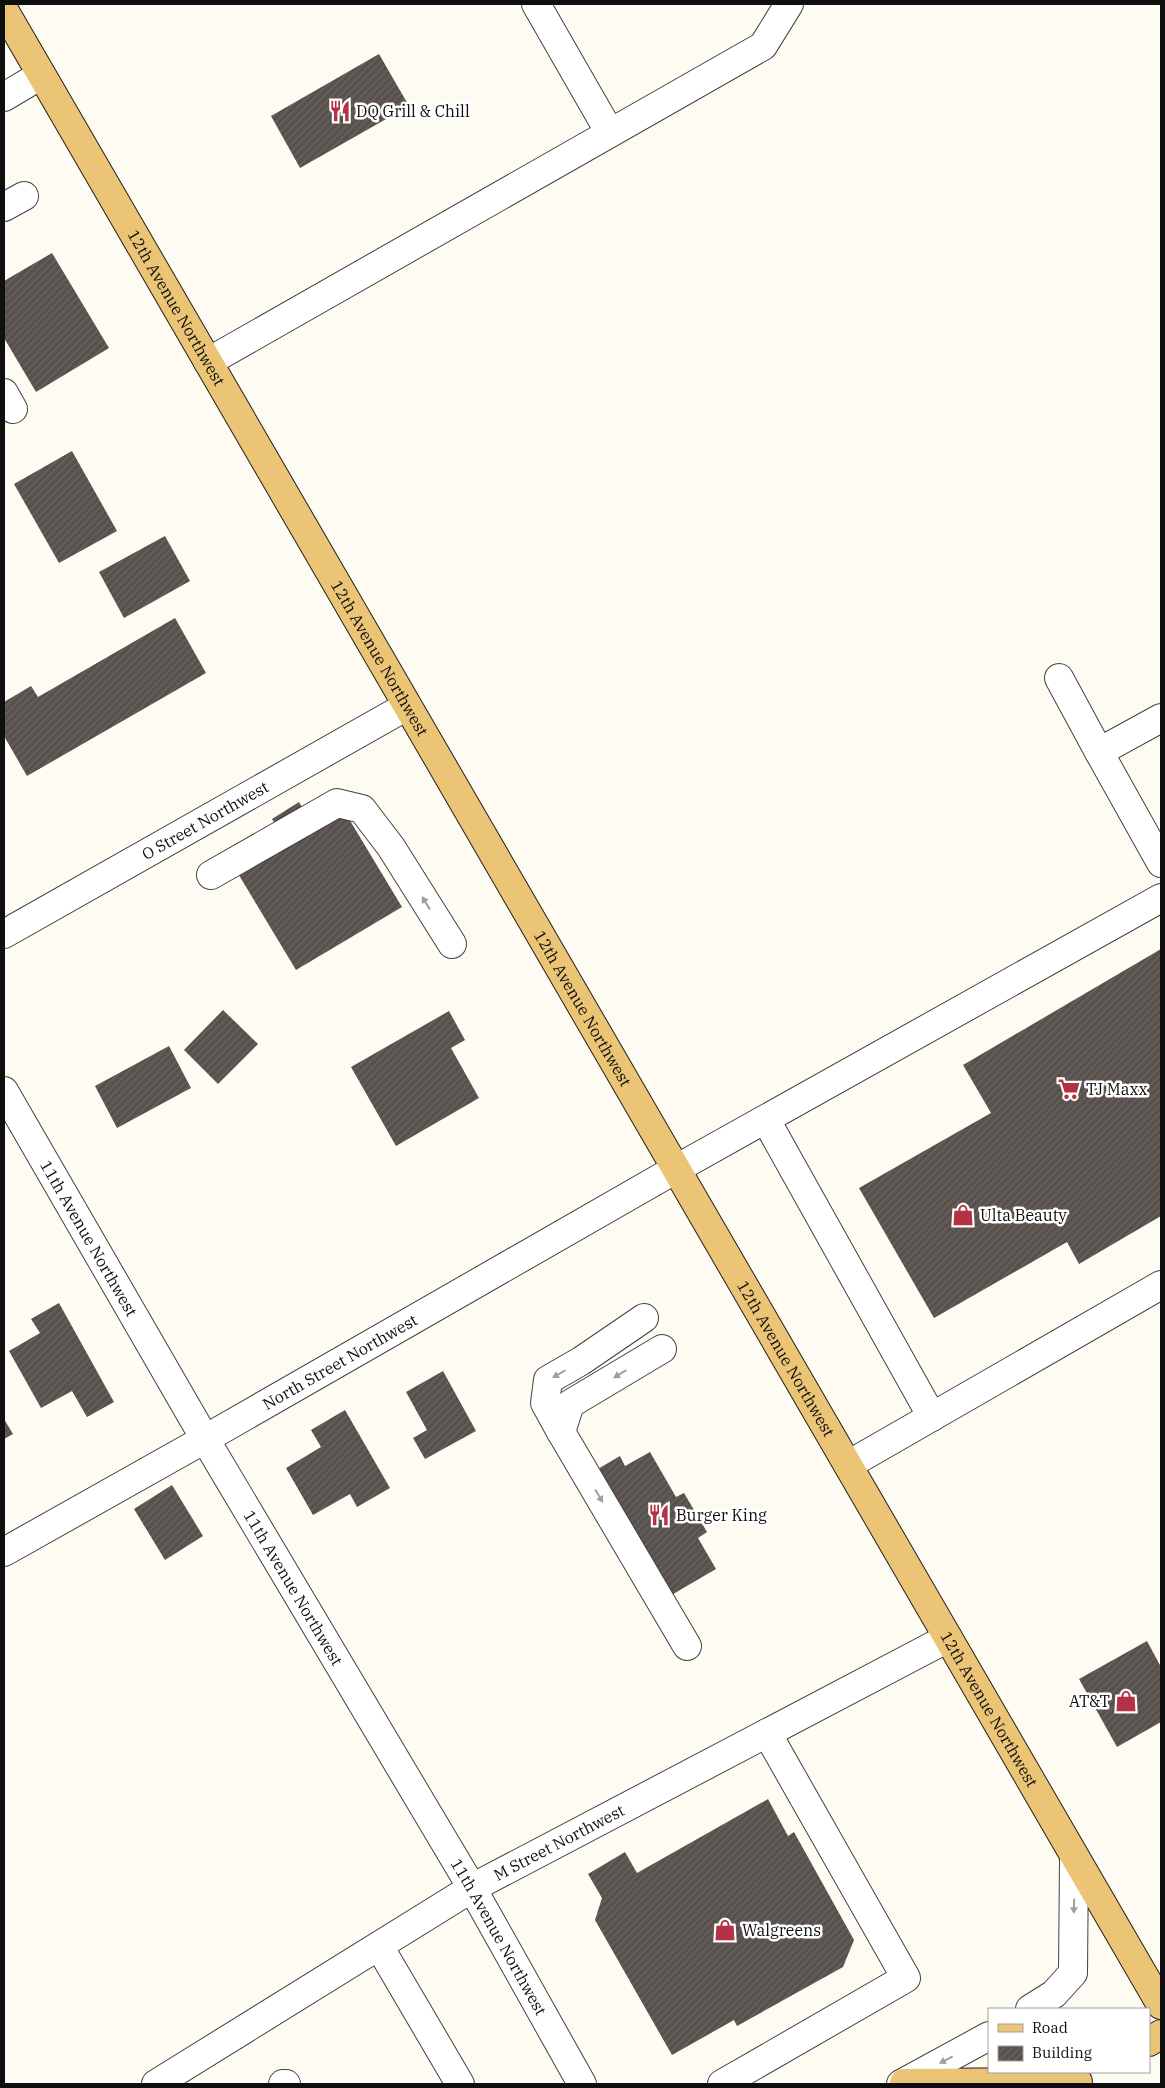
<svg xmlns="http://www.w3.org/2000/svg" width="1165" height="2088" font-family="'IBM Plex Serif',serif">
	<defs>
		<pattern id="building-hatch" width="6" height="6" patternUnits="userSpaceOnUse" patternTransform="scale(1.25)"><rect width="6" height="6" fill="#57504d"/><path d="M-1 1l2-2M0 6l6-6M5 7l2-2" fill="none" stroke="#6a6562"/></pattern>
	</defs>
	<rect width="100%" height="100%" fill="#fefbf3"/>
	<!-- building -->
	<path fill="url(#building-hatch)" d="M379,54L409,106L300,168L271,116Z
		M52,253L109,348L36,392L4,338V281Z
		M72,451L117,531L59,563L14,484Z
		M165,536L190,581L124,618L99,572Z
		M175,618L206,673L27,776L4,736V702L31,686L38,697Z
		M299,802L313,827L343,809L402,907L296,970L237,872L287,842L272,819Z
		M1161,949V1216L1079,1264L1067,1242L934,1318L859,1188L991,1113L963,1065Z
		M223,1010L258,1044L218,1084L184,1050Z
		M449,1011L465,1040L451,1048L479,1098L396,1146L351,1067Z
		M169,1046L191,1088L117,1128L95,1086Z
		M59,1303L114,1402L87,1417L72,1391L41,1408L9,1351L40,1333L31,1319Z
		M443,1371L476,1431L425,1459L413,1438L427,1430L406,1392Z
		M345,1410L390,1488L357,1507L350,1494L313,1515L286,1468L321,1447L311,1430Z
		M4,1419L13,1434L4,1439Z
		M650,1452L676,1497L684,1493L707,1532L698,1538L716,1569L668,1597L596,1470L620,1456L625,1466Z
		M172,1485L203,1536L165,1560L134,1509Z
		M1147,1641L1161,1667V1722L1117,1747L1079,1679Z
		M768,1799L788,1836L794,1832L854,1940L843,1967L737,2026L734,2020L672,2055L595,1920L602,1898L588,1874L625,1852L637,1873Z"/>
	<g fill="none" stroke-linecap="round" stroke-linejoin="round">
		<!-- minor casing -->
		<g stroke="#424242" stroke-width="30">
			<g id="minor">
				<path d="M536,4L610,133"/>
				<path d="M4,97L41,75"/>
				<path d="M4,207L24,196"/>
				<path d="M208,362L763,46L789,4"/>
				<path d="M4,393L13,409"/>
				<path d="M1059,678L1099,752"/>
				<path d="M1161,718L1099,752L1161,863"/>
				<path d="M211,875L337,803L362,809L391,847L452,944"/>
				<path id="s1" d="M4,934L407,706"/>
				<path id="s2" d="M4,1091L205,1439L472,1888L582,2084"/>
				<path d="M766,1120L932,1417"/>
				<path d="M662,1349L570,1404L561,1432L687,1646"/>
				<path d="M561,1432L545,1403L548,1380L581,1361L644,1318"/>
				<path d="M848,1465L1161,1285"/>
				<path id="s3" d="M4,1552L205,1439L676,1169L1161,898"/>
				<path d="M379,1946L460,2084"/>
				<path d="M1030,2009L1054,1994L1073,1973L1074,1857"/>
				<path id="s4" d="M156,2084L472,1888L948,1638"/>
				<path d="M283,2084H286"/>
				<path d="M722,2084L906,1978L767,1733"/>
				<path d="M901,2084L989,2036"/>
			</g>
		</g>
		<!-- major casing -->
		<g stroke="#202020" stroke-width="30">
			<g id="major">
				<path id="s5" d="M4,10L1161,2005"/>
				<path d="M1149,2042L1161,2034"/>
				<path d="M904,2083L1078,2082"/>
			</g>
		</g>
		<!-- minor -->
		<use href="#minor" stroke="#fff" stroke-width="28"/>
		<!-- major -->
		<use href="#major" stroke="#ecc475" stroke-width="28"/>
	</g>
	<!-- one-way arrows -->
	<defs><path id="oneway-solid" d="M-6-.8H1V-3.2L6.5 0L1 3.2V.8H-6Z" transform="scale(1.25)"/></defs>
	<g fill="#9f9f9f">
		<use href="#oneway-solid" transform="translate(426 903) rotate(-122)"/>
		<use href="#oneway-solid" transform="translate(559 1374) rotate(150)"/>
		<use href="#oneway-solid" transform="translate(620 1374) rotate(149)"/>
		<use href="#oneway-solid" transform="translate(599 1496) rotate(59)"/>
		<use href="#oneway-solid" transform="translate(1074 1906) rotate(91)"/>
		<use href="#oneway-solid" transform="translate(946 2060) rotate(152)"/>
	</g>
	<!-- icons -->
	<defs>
		<g id="restaurant-bare" transform="scale(1.725)"><path d="M-5-6h1v4h1v-4h1v4h1v-4h1v5L-1.5 .5V6h-2V.5L-5-1ZM5-6V6H3V1.5H1.5Q1.5-4 5-6Z" fill="#b33345" stroke="#fff" stroke-width="2.5" paint-order="stroke"/></g>
		<g id="supermarket-bare" transform="scale(1.725)"><path d="M-6-5.5h2.5l.6 2H6L4.5 2H-2.5L-4.4-4H-6ZM-1.5 3.2a1.3 1.3 0 1 0 .1 0ZM3 3.2a1.3 1.3 0 1 0 .1 0Z" fill="#b33345" stroke="#fff" stroke-width="2.5" paint-order="stroke"/></g>
		<g id="shop-bare" transform="scale(1.725)"><path d="M-5-2.5h2.3a2.7 3.5 0 0 1 5.4 0H5L5.5 6h-11ZM-1.5-2.5h3a1.5 2.3 0 0 0-3 0Z" fill="#b33345" stroke="#fff" stroke-width="2.5" paint-order="stroke"/></g>
	</defs>
	<g fill-rule="evenodd">
		<use href="#restaurant-bare" x="340" y="111"/>
		<use href="#supermarket-bare" x="1069" y="1089"/>
		<use href="#shop-bare" x="963" y="1215"/>
		<use href="#restaurant-bare" x="659" y="1515"/>
		<use href="#shop-bare" x="1126" y="1701"/>
		<use href="#shop-bare" x="725" y="1930"/>
	</g>
	<g text-anchor="middle" stroke-width="5" stroke-linejoin="round" paint-order="stroke">
		<!-- poi labels -->
		<g font-size="16" fill="#0f0f0f" stroke="#fff" text-anchor="start">
			<text x="356" y="117">DQ Grill &amp; Chill</text>
			<text x="1086" y="1095">TJ Maxx</text>
			<text x="980" y="1221">Ulta Beauty</text>
			<text x="676" y="1521">Burger King</text>
			<text x="1110" y="1707" text-anchor="end">AT&amp;T</text>
			<text x="742" y="1936">Walgreens</text>
		</g>
		<!-- street labels -->
		<g font-size="16" fill="#0f0f0f" stroke="#fff">
			<text dy="6" stroke="none"><textPath href="#s5" startOffset="344">12th Avenue Northwest</textPath></text>
			<text dy="6" stroke="none"><textPath href="#s5" startOffset="749">12th Avenue Northwest</textPath></text>
			<text dy="6" stroke="none"><textPath href="#s1" startOffset="231">O Street Northwest</textPath></text>
			<text dy="6" stroke="none"><textPath href="#s5" startOffset="1154">12th Avenue Northwest</textPath></text>
			<text dy="6" stroke="none"><textPath href="#s2" startOffset="170">11th Avenue Northwest</textPath></text>
			<text dy="6" stroke="none"><textPath href="#s5" startOffset="1559">12th Avenue Northwest</textPath></text>
			<text dy="6" stroke="none"><textPath href="#s3" startOffset="386">North Street Northwest</textPath></text>
			<text dy="6" stroke="none"><textPath href="#s2" startOffset="575">11th Avenue Northwest</textPath></text>
			<text dy="6" stroke="none"><textPath href="#s5" startOffset="1964">12th Avenue Northwest</textPath></text>
			<text dy="6" stroke="none"><textPath href="#s4" startOffset="470">M Street Northwest</textPath></text>
			<text dy="6" stroke="none"><textPath href="#s2" startOffset="980">11th Avenue Northwest</textPath></text>
		</g>
	</g>
	<!-- border -->
	<rect width="1165" height="2088" fill="none" stroke="#0f0f0f" stroke-width="10"/>
	<!-- legend -->
	<rect x="988" y="2008" width="162" height="65" fill="#ffffff" stroke="#9f9f9f"/>
	<rect x="998" y="2024" width="25" height="8" fill="#ecc475" stroke="#9f9f9f"/>
	<text x="1032" y="2033" font-size="15" fill="#0f0f0f">Road</text>
	<rect x="998" y="2046" width="25" height="15" fill="url(#building-hatch)" stroke="#9f9f9f"/>
	<text x="1032" y="2058" font-size="15" fill="#0f0f0f">Building</text>
</svg>
